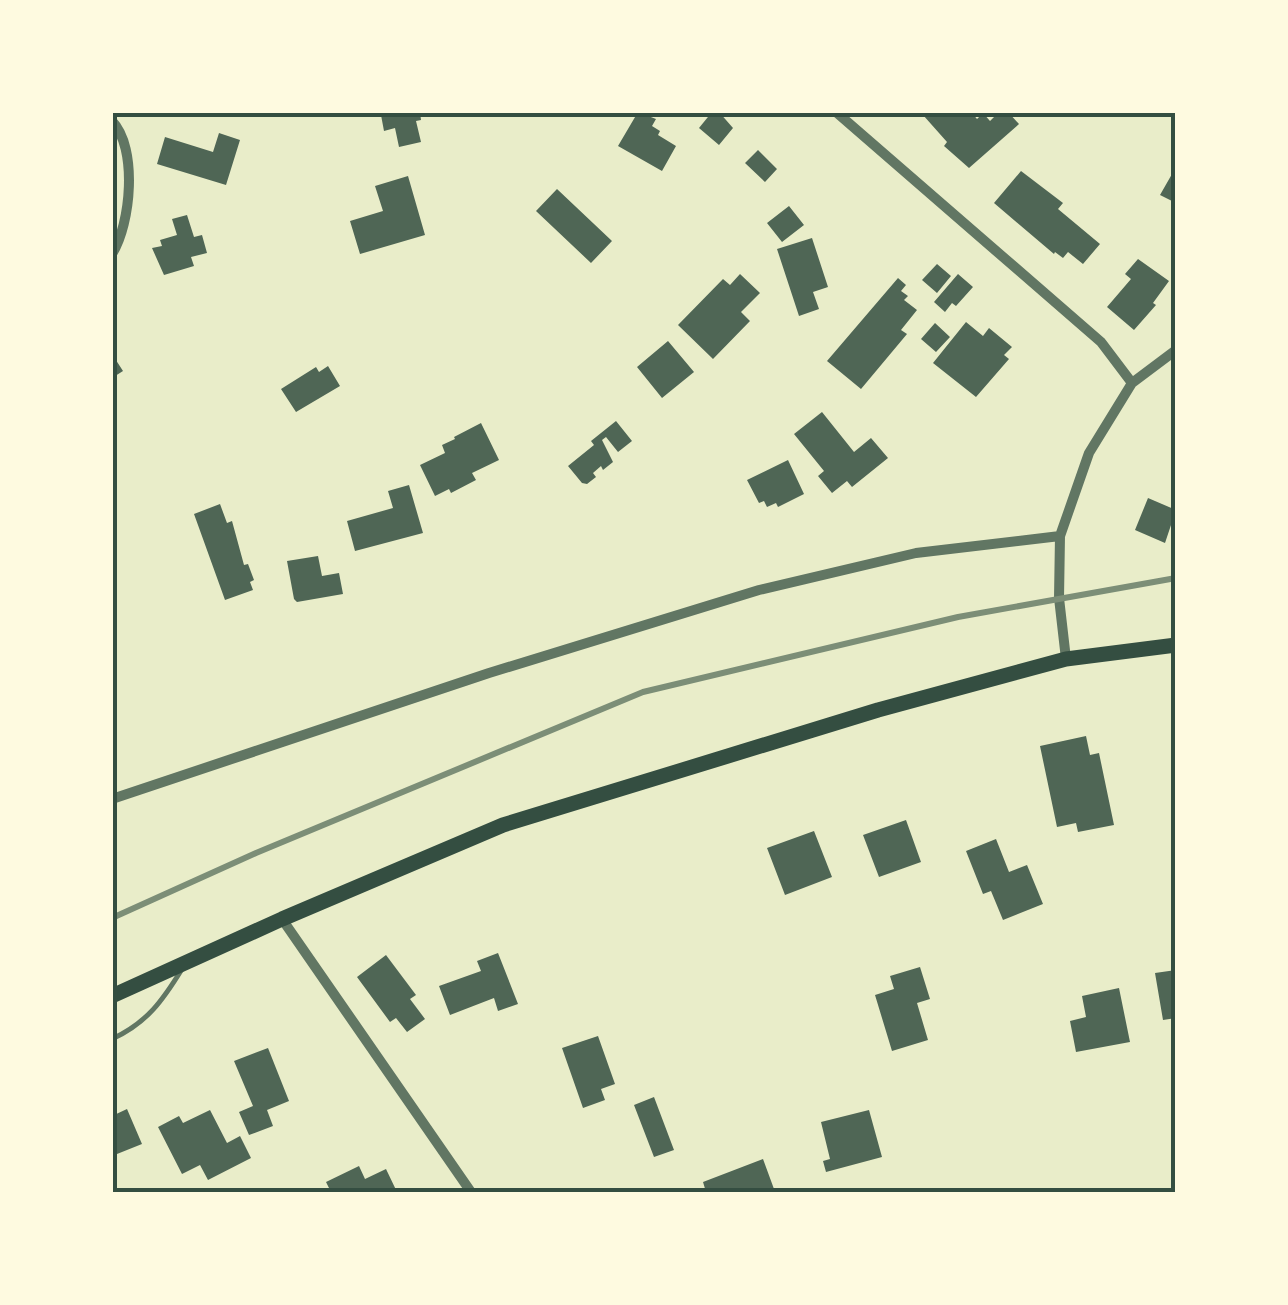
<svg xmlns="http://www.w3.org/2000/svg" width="1288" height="1305" font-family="'Source Sans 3',sans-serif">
	<rect width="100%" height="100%" fill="#e9edc9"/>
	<!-- building -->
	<path fill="#4f6655" d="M386,112H420L421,120L416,121L421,142L399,147L395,128L384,131L381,115Z
		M638,112L656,119L652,126L660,131L658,135L676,146L662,171L618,146Z
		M712,112H719L733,128L719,145L699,128Z
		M926,112L950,115L971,112L977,119L983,113L990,121L999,112H1008L1019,124L969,168L944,146L947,142L923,115Z
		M219,133L240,140L226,185L157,164L165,137L213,152Z
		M758,150L777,169L765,182L745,163Z
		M1176,167V203L1160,195Z
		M1021,171L1063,203L1058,209L1100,244L1083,264L1068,252L1063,258L1055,252L1054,254L994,203Z
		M408,176L425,235L360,254L350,221L383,211L375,186Z
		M557,189L612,241L591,263L536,211Z
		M789,206L804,225L782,242L767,223Z
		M187,215L194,237L202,235L207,253L191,257L194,266L164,275L152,248L162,246L160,240L177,235L172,219Z
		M812,238L828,287L813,292L819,309L799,316L777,249Z
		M1138,259L1169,281L1153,303L1156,305L1134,330L1107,307L1131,279L1125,274Z
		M937,264L951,276L937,293L922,280Z
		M740,274L760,293L741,312L750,321L713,359L678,325L723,279L730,285Z
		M958,274L973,287L956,306L952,303L945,312L934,302Z
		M898,278L906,285L901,291L908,296L904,300L917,310L901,330L907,334L861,389L827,361Z
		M966,322L983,336L989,328L1012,347L1004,355L1009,359L976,397L933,363Z
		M935,323L950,337L936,352L921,339Z
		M668,341L694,372L662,398L637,367Z
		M112,354L123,371L112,378Z
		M328,366L340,386L296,412L281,389L316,367L319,372Z
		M822,412L854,452L871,438L888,458L852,487L847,481L832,493L818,476L824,471L794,434Z
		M616,421L632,441L618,452L606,437L602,440L613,462L603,470L601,466L593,473L596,477L587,484L582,483L568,466L594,445L591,441Z
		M481,423L499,460L472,473L476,480L451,493L449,489L435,496L420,465L445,453L442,445L455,439L454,437Z
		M788,460L804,494L778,507L776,503L767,507L764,501L759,503L747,480Z
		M409,485L423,533L355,551L347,521L393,508L388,491Z
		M1148,498L1176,510L1165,543L1135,530Z
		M220,504L227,523L232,521L244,565L248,564L254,580L250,582L253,590L225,600L194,514Z
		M318,556L322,576L339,573L343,594L297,602L294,599L287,561Z
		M1086,736L1090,755L1099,753L1114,825L1078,832L1076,823L1057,827L1040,746Z
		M906,820L921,862L879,877L863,835Z
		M814,831L832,877L785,895L767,848Z
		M996,839L1009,872L1027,865L1043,904L1003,920L991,891L983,894L966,851Z
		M498,953L518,1004L498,1011L494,998L450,1015L439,986L481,971L477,961Z
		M386,955L416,995L410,999L425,1019L407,1032L396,1018L390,1022L357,977Z
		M920,967L930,999L917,1003L928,1040L892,1051L875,995L894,989L890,976Z
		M1176,970V1018L1163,1020L1155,973Z
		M1119,988L1130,1042L1076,1052L1070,1021L1086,1017L1082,996Z
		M598,1036L615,1084L601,1089L605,1100L583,1108L562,1048Z
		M268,1048L289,1101L267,1110L273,1126L249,1135L239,1112L253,1106L234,1061Z
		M654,1097L674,1150L654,1157L634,1105Z
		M127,1109L142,1144L112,1156V1116Z
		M210,1110L227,1143L240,1136L251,1158L208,1180L200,1165L182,1174L158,1127L179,1116L183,1123Z
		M869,1110L882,1157L826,1172L823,1161L830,1159L821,1122Z
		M763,1159L774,1189L764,1192H706L703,1182Z
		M359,1166L365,1179L386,1169L397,1192H331L326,1182Z"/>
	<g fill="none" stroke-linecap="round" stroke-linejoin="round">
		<!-- service -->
		<path stroke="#617663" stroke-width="5" d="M112,1039C147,1023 163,1000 182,969"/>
		<!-- minor -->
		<path stroke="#617663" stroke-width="10" d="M836,112L1101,342L1132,383
			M112,121C138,148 131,224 112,254
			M1066,659L1059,598L1060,536L1089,453L1132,383L1176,350
			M112,799L489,673L759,590L916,553L1060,536
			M282,919L471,1192"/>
		<!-- secondary -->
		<path stroke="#344e41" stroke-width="15" d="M112,996L282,919L503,825L878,710L1066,659L1176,645"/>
		<!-- rail -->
		<path stroke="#7c8e77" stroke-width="6" d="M112,918L256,853L643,692L958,617L1176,578"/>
	</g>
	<!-- border -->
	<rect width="1288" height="1305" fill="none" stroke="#fefae0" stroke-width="230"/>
	<rect x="115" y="115" width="1058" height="1075" fill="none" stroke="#344e41" stroke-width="4"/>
</svg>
